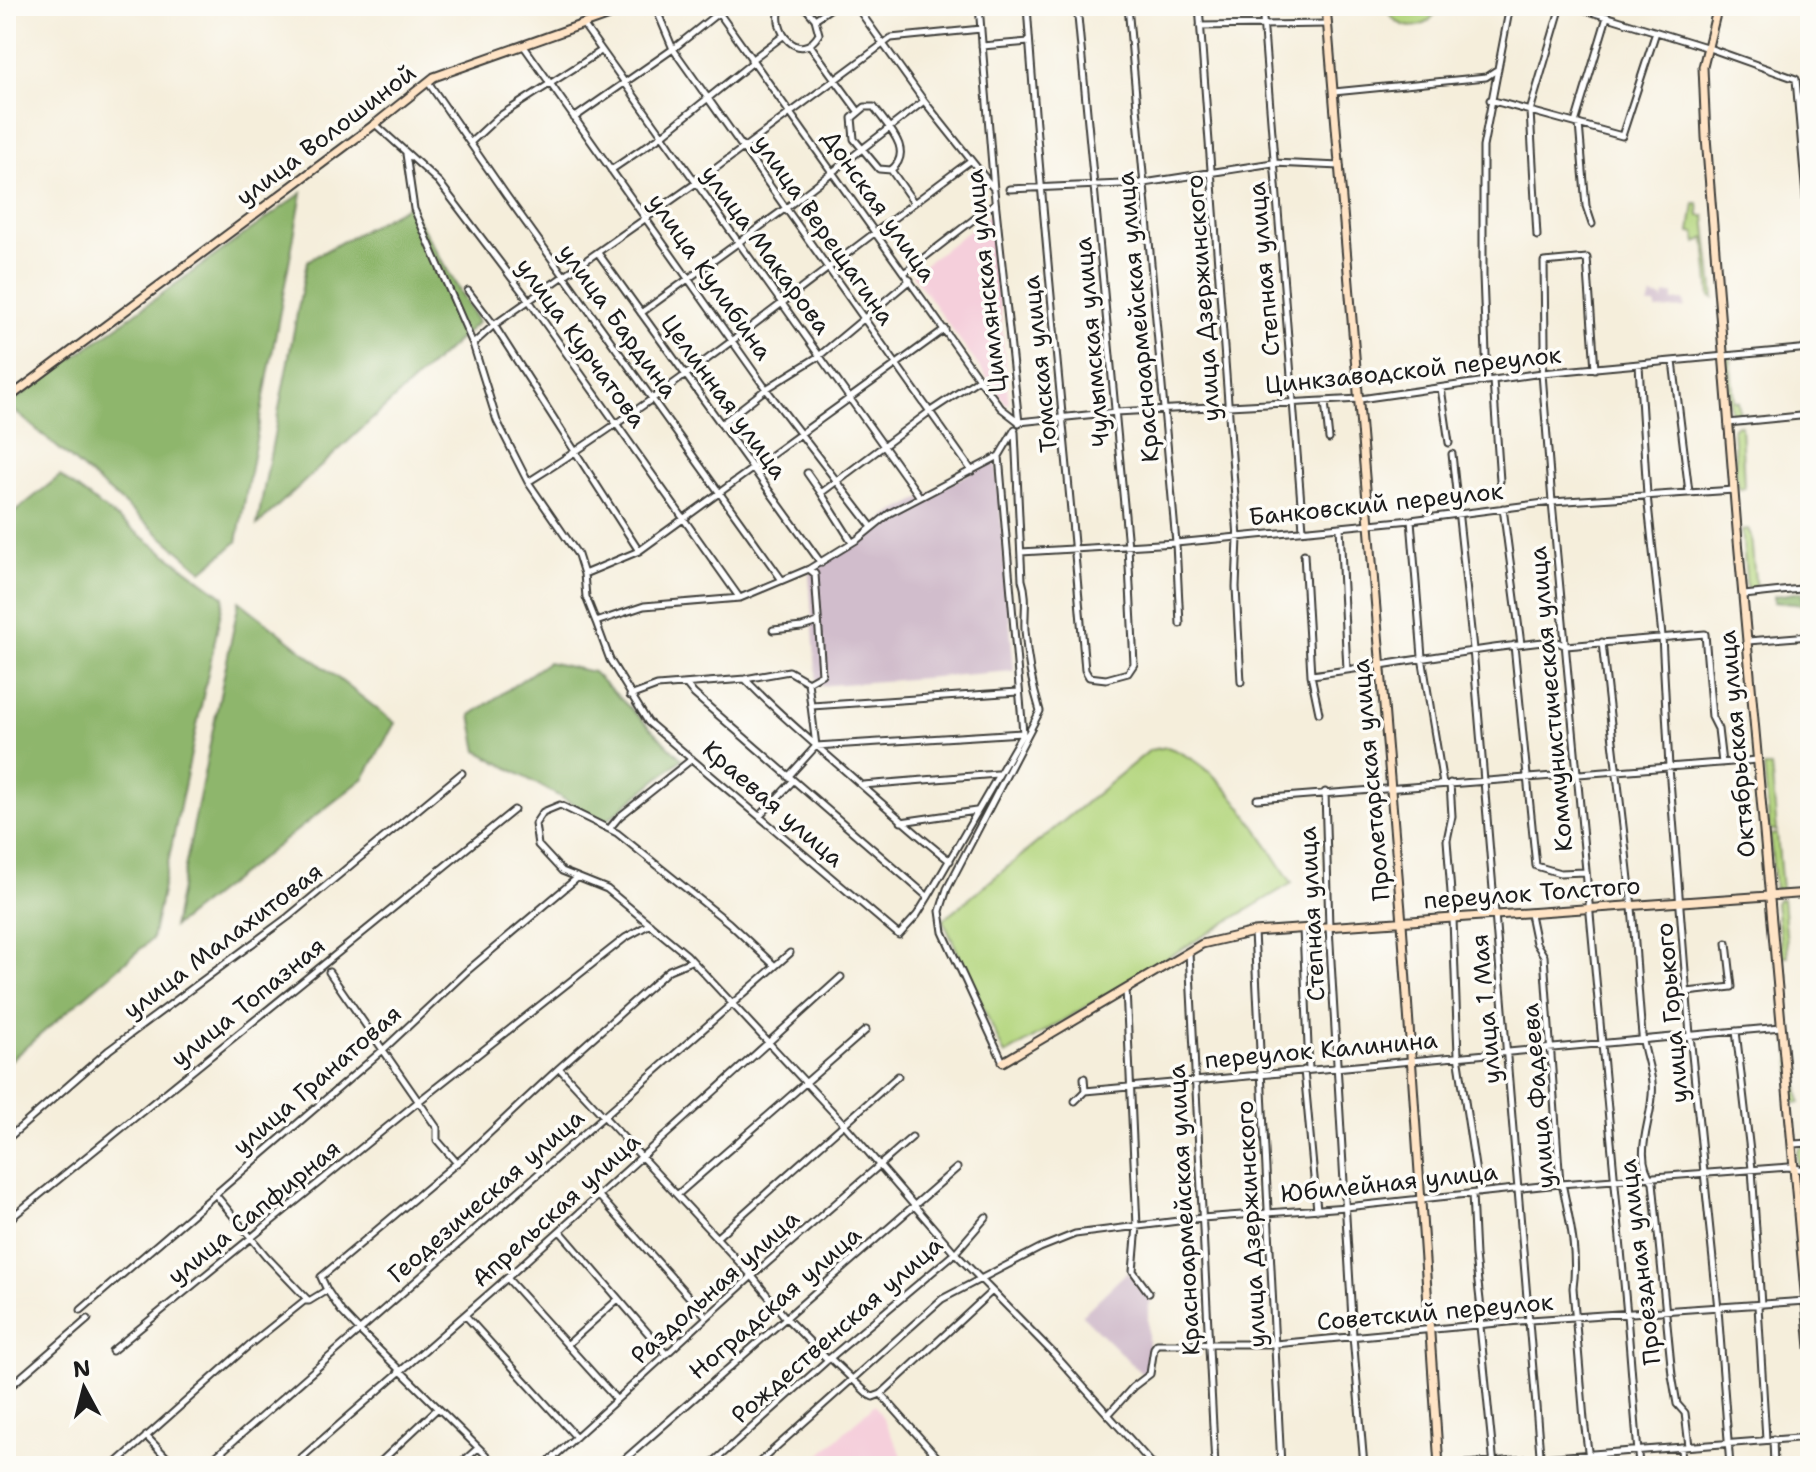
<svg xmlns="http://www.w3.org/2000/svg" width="1816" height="1472" font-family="'Shantell Sans',sans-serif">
	<rect width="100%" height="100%" fill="#fdfcf7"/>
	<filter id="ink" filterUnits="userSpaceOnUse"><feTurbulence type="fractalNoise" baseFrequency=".0125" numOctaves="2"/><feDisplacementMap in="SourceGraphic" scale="16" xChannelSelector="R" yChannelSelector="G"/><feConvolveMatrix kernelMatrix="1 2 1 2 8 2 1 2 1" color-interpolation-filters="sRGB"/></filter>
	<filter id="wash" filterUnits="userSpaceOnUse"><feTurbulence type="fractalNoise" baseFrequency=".006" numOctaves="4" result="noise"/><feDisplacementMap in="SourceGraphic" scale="32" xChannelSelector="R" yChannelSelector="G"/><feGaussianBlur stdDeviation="1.8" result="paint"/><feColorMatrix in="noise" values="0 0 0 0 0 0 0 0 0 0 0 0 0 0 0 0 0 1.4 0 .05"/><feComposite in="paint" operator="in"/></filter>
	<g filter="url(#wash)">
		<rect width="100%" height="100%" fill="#f5eedb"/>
		<!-- built -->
		<path fill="#f5cfdb" d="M989,215L992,216L1009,404H1006L912,274Z
			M875,1404L901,1453L903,1466H808Z"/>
		<!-- industrial -->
		<path fill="#d1bdcc" d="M1673,294V301L1684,300L1685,308L1656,310V305H1648L1651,296L1662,298L1663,303L1664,295Z
			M996,460L1014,671L817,686L809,574L868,533L890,514Z
			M1127,1272L1152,1299L1148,1308V1372L1144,1376L1082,1315Z"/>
		<!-- green -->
		<path fill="#b3d57d" stroke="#68784c" stroke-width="2" d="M1386,6H1439C1429,33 1396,34 1386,6Z
			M1694,203H1698L1699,216H1705L1714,298L1710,297L1705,238L1697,243L1695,233L1690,232Z
			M1726,357H1730L1734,401H1738L1740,419L1731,415Z
			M1737,425H1741L1744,488L1740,489L1737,485L1733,429Z
			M1748,529L1751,536L1756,592L1747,590L1742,530Z
			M1167,747C1227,767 1258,834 1292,883L1005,1055L943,920L1150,750Z
			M1764,767H1771L1777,831H1770Z
			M1777,834L1782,890L1775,889L1770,835Z
			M1779,899H1783L1788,956H1782L1776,903Z
			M1790,1054H1796L1800,1103H1794Z
			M1803,1145H1810V1168L1803,1167L1798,1163L1797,1151Z"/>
		<!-- forest -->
		<path fill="#8eb66c" stroke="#556944" stroke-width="2" d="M302,193L237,542L202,571L8,405Z
			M409,205L478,322L257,525L307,261Z
			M60,476L224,597L152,939L6,1064V519Z
			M1802,592L1803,605L1774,602V596Z
			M239,601L395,723L364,778L173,927Z
			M548,662L593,672L682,759L605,822L478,751L471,715Z"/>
	</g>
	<g filter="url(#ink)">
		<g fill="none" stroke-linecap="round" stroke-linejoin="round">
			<!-- street casing -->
			<g stroke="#3d3c39" stroke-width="9">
				<path id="street" d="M655,6L673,49L972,471
					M714,6L979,379L1001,408L1019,422L1116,412L1360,399L1542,373L1810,348
					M781,6C770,30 800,66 819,34L815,19L804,6
					M856,6L924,101L994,189
					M979,6L994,190L1019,423
					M1027,6C1042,228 1067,449 1085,670L1089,677L1106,679L1128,673L1134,664L1128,547L1077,6
					M1128,6L1176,543L1180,624
					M1199,6L1238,538L1236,587L1241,682
					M1262,6L1303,529
					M1572,6L1706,47L1796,79L1810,244
					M815,19L834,6
					M583,24L920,497
					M1200,26L1327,24
					M523,45L766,389L872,527
					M810,45L858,111
					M982,46L1029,42
					M751,60L783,36
					M428,82L506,195L782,580
					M1334,92L1486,77L1495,71
					M1490,100L1622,136L1656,32
					M574,118L673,49L718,13
					M1575,123L1607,17
					M375,124L439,182L530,302L739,597
					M1579,124L1586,206L1592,224
					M470,143L498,117L601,51
					M406,154L414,209L473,344
					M611,170L661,136L753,62
					M891,170L879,169L854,139L852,118L865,107H874C887,126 915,151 891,170L914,203
					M1009,189L1144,183L1273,163L1340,166
					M1537,236L1530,111L1561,6
					M598,253L821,563
					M904,273L995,203
					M468,291L494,325L639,551
					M641,313L786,208L924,101
					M1673,361L1689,492
					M1639,365L1647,495L1662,636L1669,767L1690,1035L1718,1309L1730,1466
					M1595,369L1587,258L1544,262L1545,344L1542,373L1552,502L1627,1315L1639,1466
					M1493,380L1500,481
					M1487,381L1483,275V147L1510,6
					M1441,388L1449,443
					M1325,402L1329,439
					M1728,423L1810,415
					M721,424L766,389L819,356L910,280
					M1452,454L1473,649L1541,1466
					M999,456L1023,733L928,897L917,915L899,935L648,722L610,660L596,622L644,606L740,598L809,569L858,539L890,513L999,456L1015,429
					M807,473L821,493
					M528,482L497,421L473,344L494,325L696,183L891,38L981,29
					M1503,508L1521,644
					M1411,520L1422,657L1443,784
					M1340,527L1347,670
					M852,542L821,493L929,412L979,379
					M1021,552L1176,543L1411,520L1552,502L1734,490
					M1304,554L1311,675L1319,713
					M584,574L578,555L528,482C683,385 824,269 970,161
					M1744,595L1810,588
					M596,622L586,597L584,574L639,551L945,329
					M773,630L802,627L818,622
					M1748,641L1810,636
					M1602,642C1611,731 1623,819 1632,908C1636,950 1638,992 1642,1035C1644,1051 1650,1066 1652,1082C1656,1116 1630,1153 1653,1182L1672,1375L1677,1404L1685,1413L1689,1446
					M1514,645L1536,866L1560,873L1585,872
					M1311,675C1392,665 1472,648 1555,641L1566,646L1705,634L1712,717L1718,729L1722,763
					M745,679C781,717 821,749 860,784C890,810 918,836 950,861
					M808,682L822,674L815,574L809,569
					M686,684L694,694L928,897
					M630,696L657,686L745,679L789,671L808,682L816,746L788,777
					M812,706L1018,692
					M816,746L1022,733
					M1450,783L1452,816L1447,840L1453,919L1458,1055L1479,1193
					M863,785L997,774
					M1325,792L1329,927L1353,1336L1364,1466
					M1257,799L1758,760
					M760,816L793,781
					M901,822L976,811
					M609,829L619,817L692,759
					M1530,914L1536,943L1544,956L1560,1184L1563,1188C1570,1222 1578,1253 1573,1288L1584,1420L1590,1466
					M1303,929L1309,1070
					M1254,932L1281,1466
					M1189,952L1215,1466
					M775,966L729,923L617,833L560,805L543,812L535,824L538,845L562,871L607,889L687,955L844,1124L955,1253L1054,1354L1154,1466
					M329,972L437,1128V1140L457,1163
					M1126,989L1137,1226L1133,1271L1149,1293
					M1687,992L1732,987L1727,943
					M1736,1031L1752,1169L1761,1305
					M1003,1062L943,932L940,911L947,889L1040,711C1032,685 1027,658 1025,630C1024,612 1028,598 1022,580L1015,432
					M559,1068L752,1276L785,1317L828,1360
					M1304,1070L1317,1210
					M1084,1078L1085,1091L1781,1027
					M1075,1101L1085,1091
					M6,1140L109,1050L288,917L462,773
					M1793,1144L1810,1143
					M215,1194L266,1256L308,1300
					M1472,1194L1475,1256L1482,1318L1480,1326L1494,1466
					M677,1195L866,1030
					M599,1196L707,1317
					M6,1222L514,810
					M560,1231L666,1354
					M716,1238L898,1076
					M507,1278L616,1399
					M327,1290L341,1311L360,1331L497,1466
					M1758,1306L1766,1439
					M81,1310L384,1049L467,971L576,879
					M465,1315L576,1437
					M567,1345L617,1300
					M112,1351L419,1101L625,938L650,924
					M830,1358L869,1395L873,1397L881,1394
					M6,1390L88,1319
					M1108,1415L1133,1387L1150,1374L1154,1348L1157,1344H1275L1530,1320L1806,1301
					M146,1436L175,1466
					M1773,1439L1774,1466
					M1681,1447L1682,1466
					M113,1466L248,1346L304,1301H309L327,1290L321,1277L465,1156L559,1068L669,970L691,961
					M205,1466L790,953
					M292,1466L507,1278L841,977
					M376,1466L438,1408
					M458,1466L478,1448
					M544,1466L752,1276L912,1137
					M617,1466L957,1168
					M709,1466L830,1358L955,1253L986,1217
					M755,1466L942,1299L1040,1248L1075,1234L1202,1218L1346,1207L1560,1184L1789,1167L1810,1171
					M945,1466L881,1394L991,1292
					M1440,1466L1810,1437"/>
			</g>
			<!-- secondary casing -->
			<g stroke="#3d3c39" stroke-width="11">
				<path id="secondary" d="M1326,6L1402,923L1439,1466
					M1718,6L1703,67L1706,137L1737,529L1810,1348
					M6,400L375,124L434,77L634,6
					M1003,1062L1202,944L1254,932L1810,893"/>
			</g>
			<!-- street -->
			<use href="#street" stroke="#fff" stroke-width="5"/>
			<!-- secondary -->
			<use href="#secondary" stroke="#ffe4c6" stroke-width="7"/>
		</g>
	</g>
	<g text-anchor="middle" stroke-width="7" stroke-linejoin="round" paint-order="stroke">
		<!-- street labels -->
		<g font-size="24" fill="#1c1c1c" stroke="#fdfcf7">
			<text transform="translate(326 135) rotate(-37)" y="8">улица Волошиной</text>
			<text transform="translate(879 206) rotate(55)" y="8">Донская улица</text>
			<text transform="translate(824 230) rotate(55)" y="8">улица Верещагина</text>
			<text transform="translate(766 250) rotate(54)" y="8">улица Макарова</text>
			<text transform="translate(1264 269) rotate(-95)" y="8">Степная улица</text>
			<text transform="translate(710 277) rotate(55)" y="8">улица Кулибина</text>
			<text transform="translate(986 281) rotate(-96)" y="8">Цимлянская улица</text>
			<text transform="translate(1203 298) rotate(-94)" y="8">улица Дзержинского</text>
			<text transform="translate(1138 317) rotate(-95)" y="8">Красноармейская улица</text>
			<text transform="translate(618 321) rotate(54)" y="8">улица Бардина</text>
			<text transform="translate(1092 342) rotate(-95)" y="8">Чулымская улица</text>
			<text transform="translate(581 343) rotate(54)" y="8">улица Курчатова</text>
			<text transform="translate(1040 364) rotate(-96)" y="8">Томская улица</text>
			<text transform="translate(1413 370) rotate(-6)" y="8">Цинкзаводской переулок</text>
			<text transform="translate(724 397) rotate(54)" y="8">Целинная улица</text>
			<text transform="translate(1376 504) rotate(-6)" y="8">Банковский переулок</text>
			<text transform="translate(1551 699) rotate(-95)" y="8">Коммунистическая улица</text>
			<text transform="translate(1737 744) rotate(-95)" y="8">Октябрьская улица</text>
			<text transform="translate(1371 780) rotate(-95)" y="8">Пролетарская улица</text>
			<text transform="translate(773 804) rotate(41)" y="8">Краевая улица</text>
			<text transform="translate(1532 893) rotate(-4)" y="8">переулок Толстого</text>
			<text transform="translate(1312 914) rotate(-93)" y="8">Степная улица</text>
			<text transform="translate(223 941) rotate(-37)" y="8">улица Малахитовая</text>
			<text transform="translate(248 1002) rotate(-39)" y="8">улица Топазная</text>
			<text transform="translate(1486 1009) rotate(-95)" y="8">улица 1 Мая</text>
			<text transform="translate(1672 1013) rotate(-95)" y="8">улица Горького</text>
			<text transform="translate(1321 1050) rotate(-5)" y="8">переулок Калинина</text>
			<text transform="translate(317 1080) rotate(-41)" y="8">улица Гранатовая</text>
			<text transform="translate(1538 1096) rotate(-95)" y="8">улица Фадеева</text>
			<text transform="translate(1389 1183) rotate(-6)" y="8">Юбилейная улица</text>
			<text transform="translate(486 1196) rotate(-41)" y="8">Геодезическая улица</text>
			<text transform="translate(556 1210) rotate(-42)" y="8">Апрельская улица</text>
			<text transform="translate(1184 1210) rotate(-93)" y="8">Красноармейская улица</text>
			<text transform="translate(254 1212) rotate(-39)" y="8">улица Сапфирная</text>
			<text transform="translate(1251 1224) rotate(-93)" y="8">улица Дзержинского</text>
			<text transform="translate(1640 1262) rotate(-97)" y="8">Проездная улица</text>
			<text transform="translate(715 1287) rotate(-42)" y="8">Раздольная улица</text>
			<text transform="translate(775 1303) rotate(-41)" y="8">Ноградская улица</text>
			<text transform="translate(1435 1312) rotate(-5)" y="8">Советский переулок</text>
			<text transform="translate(837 1330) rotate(-41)" y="8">Рождественская улица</text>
		</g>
	</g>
	<!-- margin -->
	<rect width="1816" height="1472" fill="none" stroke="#fdfcf7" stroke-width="32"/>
	<!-- north arrow -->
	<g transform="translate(84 1388) rotate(353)" stroke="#fdfcf7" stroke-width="6" paint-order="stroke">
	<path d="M0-6L14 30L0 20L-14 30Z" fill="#1c1c1c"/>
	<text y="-12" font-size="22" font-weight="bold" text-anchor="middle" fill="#1c1c1c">N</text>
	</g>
</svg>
